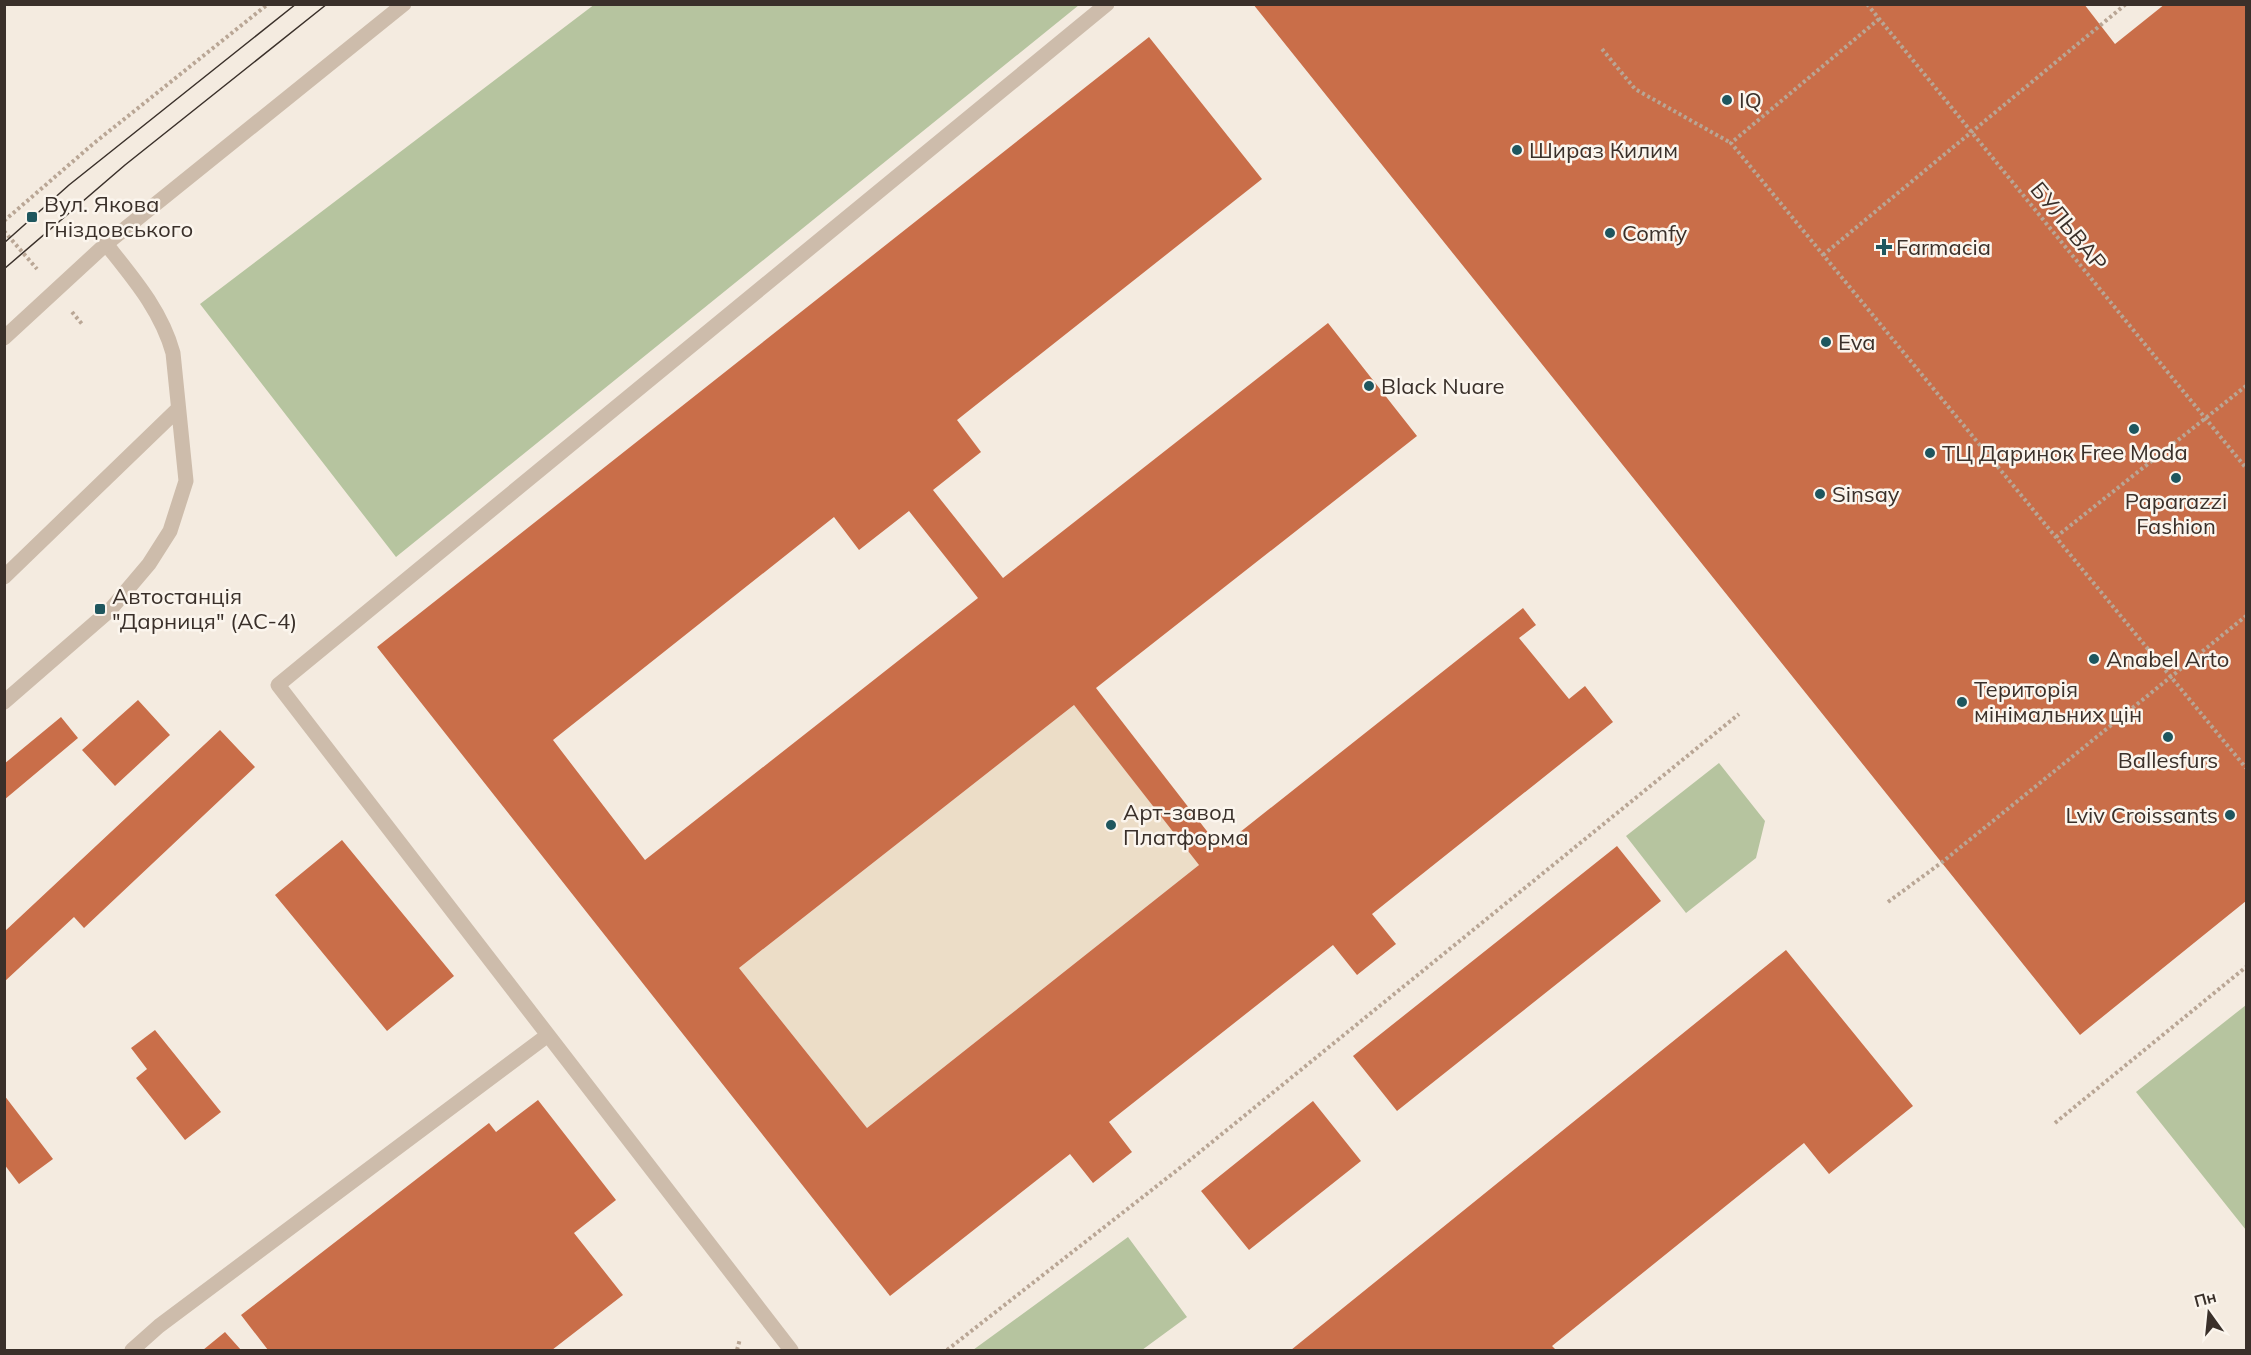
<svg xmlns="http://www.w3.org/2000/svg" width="2251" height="1355" font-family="Mulish,sans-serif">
	<rect width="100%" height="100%" fill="#f4ebe0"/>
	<!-- green -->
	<path fill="#b6c49f" d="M595,4L1079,5L396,557L200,304Z
		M1719,763L1765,821L1756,858L1686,913L1626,836Z
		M2246,1005V1230L2136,1092Z
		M1128,1237L1187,1317L1142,1350H973Z"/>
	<!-- plaza -->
	<path fill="#ecddc7" d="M1074,705L1199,865L867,1128L739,968Z"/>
	<!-- building -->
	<path fill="#c96e49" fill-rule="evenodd" d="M1253,4H2084L2115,44L2165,4H2246V901L2080,1035Z
		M1149,37L1262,179L957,420L981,452L933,490L1003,578L1328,323L1417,436L1096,688L1220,848L1523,608L1536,625L1519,638L1569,699L1585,686L1613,722L1372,914L1396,944L1357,975L1333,945L1109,1122L1132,1152L1093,1183L1070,1154L890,1296L377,647ZM909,511L978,598L645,860L553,740L834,517L859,550ZM1074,705L1199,865L867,1128L739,968Z
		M138,700L170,735L115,786L82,750Z
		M61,717L78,738L4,800V764Z
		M220,730L255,767L84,928L74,917L4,982V932Z
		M342,840L454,976L387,1031L275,895Z
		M1617,846L1661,901L1397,1111L1353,1056Z
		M1786,950L1913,1106L1829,1174L1804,1143L1552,1346L1556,1350H1291Z
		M155,1030L221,1112L185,1140L136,1078L147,1069L131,1048Z
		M4,1095L53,1159L19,1184L4,1164Z
		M538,1100L616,1200L574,1233L623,1295L552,1350H268L241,1315L489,1123L496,1132Z
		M1313,1101L1361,1161L1249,1250L1201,1191Z
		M225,1332L241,1350H203Z"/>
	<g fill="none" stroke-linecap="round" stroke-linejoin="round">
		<!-- path -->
		<path stroke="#b9a695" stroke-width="4" stroke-dasharray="3 3" stroke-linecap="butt" d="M1867,4L2246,468
			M1879,19L1731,143L2246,768
			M1602,49L1635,89L1731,143
			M4,221L93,144L268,4
			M4,231L37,269
			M1823,255L2126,4
			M72,312L82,324
			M2056,537L2246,386
			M1888,902L1941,863L2246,616
			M2055,1123L2246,967
			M737,1350L740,1339
			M947,1350L1185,1164L1739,714"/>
		<!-- service -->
		<path stroke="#cdbcab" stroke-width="15" d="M4,577L178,409
			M4,702L110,610L149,564L170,531L186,481L173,353C161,310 133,278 106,244
			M132,1350L159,1326L548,1035
			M791,1350L278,685L1107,4"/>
		<!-- tertiary -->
		<path stroke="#cdbcab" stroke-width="15" d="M4,338L106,244L404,4"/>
		<!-- tram -->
		<path stroke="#3a302a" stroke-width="1.5" d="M4,243L69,185L296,4
			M4,269L125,165L327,4"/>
	</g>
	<!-- markers -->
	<g fill="#1e565e" stroke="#fbf5ed" stroke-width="2">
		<circle cx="1727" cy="100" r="6"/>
		<circle cx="1517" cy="150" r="6"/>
		<rect x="26" y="211" width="12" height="12" rx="3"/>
		<circle cx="1610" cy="233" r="6"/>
		<path d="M1881 238h6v6h6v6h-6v6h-6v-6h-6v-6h6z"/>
		<circle cx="1826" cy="342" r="6"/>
		<circle cx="1369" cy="386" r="6"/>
		<circle cx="2134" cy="429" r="6"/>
		<circle cx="1930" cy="453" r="6"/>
		<circle cx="2176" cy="478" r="6"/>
		<circle cx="1820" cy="494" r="6"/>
		<rect x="94" y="603" width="12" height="12" rx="3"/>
		<circle cx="2094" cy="659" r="6"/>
		<circle cx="1962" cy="702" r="6"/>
		<circle cx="2168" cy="737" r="6"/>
		<circle cx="2230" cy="815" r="6"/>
		<circle cx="1111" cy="825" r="6"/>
	</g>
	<g text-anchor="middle" stroke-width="5" stroke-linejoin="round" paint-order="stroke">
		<!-- poi labels -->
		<g font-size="22" fill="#3a302a" stroke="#fbf5ed" text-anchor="start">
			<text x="1739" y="108">IQ</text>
			<text x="1529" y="158">Шираз Килим</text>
			<text x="44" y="212">Вул. Якова<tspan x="44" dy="25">Гніздовського</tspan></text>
			<text x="1622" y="241">Comfy</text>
			<text x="1896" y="255">Farmacia</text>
			<text x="1838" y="350">Eva</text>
			<text x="1381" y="394">Black Nuare</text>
			<text x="2134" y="460" text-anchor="middle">Free Moda</text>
			<text x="1942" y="461">ТЦ Даринок</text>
			<text x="1832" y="502">Sinsay</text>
			<text x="2176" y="509" text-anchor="middle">Paparazzi<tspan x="2176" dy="25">Fashion</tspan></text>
			<text x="112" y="604">Автостанція<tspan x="112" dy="25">"Дарниця" (АС-4)</tspan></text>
			<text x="2106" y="667">Anabel Arto</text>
			<text x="1974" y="697">Територія<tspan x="1974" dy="25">мінімальних цін</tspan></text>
			<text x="2168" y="768" text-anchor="middle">Ballesfurs</text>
			<text x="1123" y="820">Арт-завод<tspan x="1123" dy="25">Платформа</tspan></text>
			<text x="2218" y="823" text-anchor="end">Lviv Croissants</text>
		</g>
		<!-- street labels -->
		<g font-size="22" fill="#3a302a" stroke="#fbf5ed">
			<text transform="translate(2069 226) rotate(51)" y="8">БУЛЬВАР</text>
		</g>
	</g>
	<!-- border -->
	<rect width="2251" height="1355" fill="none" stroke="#3a302a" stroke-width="12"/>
	<!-- north arrow -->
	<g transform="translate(2209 1313) rotate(345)" stroke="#fbf5ed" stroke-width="4.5" paint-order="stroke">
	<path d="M0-4.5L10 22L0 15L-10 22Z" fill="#3a302a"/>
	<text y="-9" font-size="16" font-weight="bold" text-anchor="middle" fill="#3a302a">Пн</text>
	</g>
</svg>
